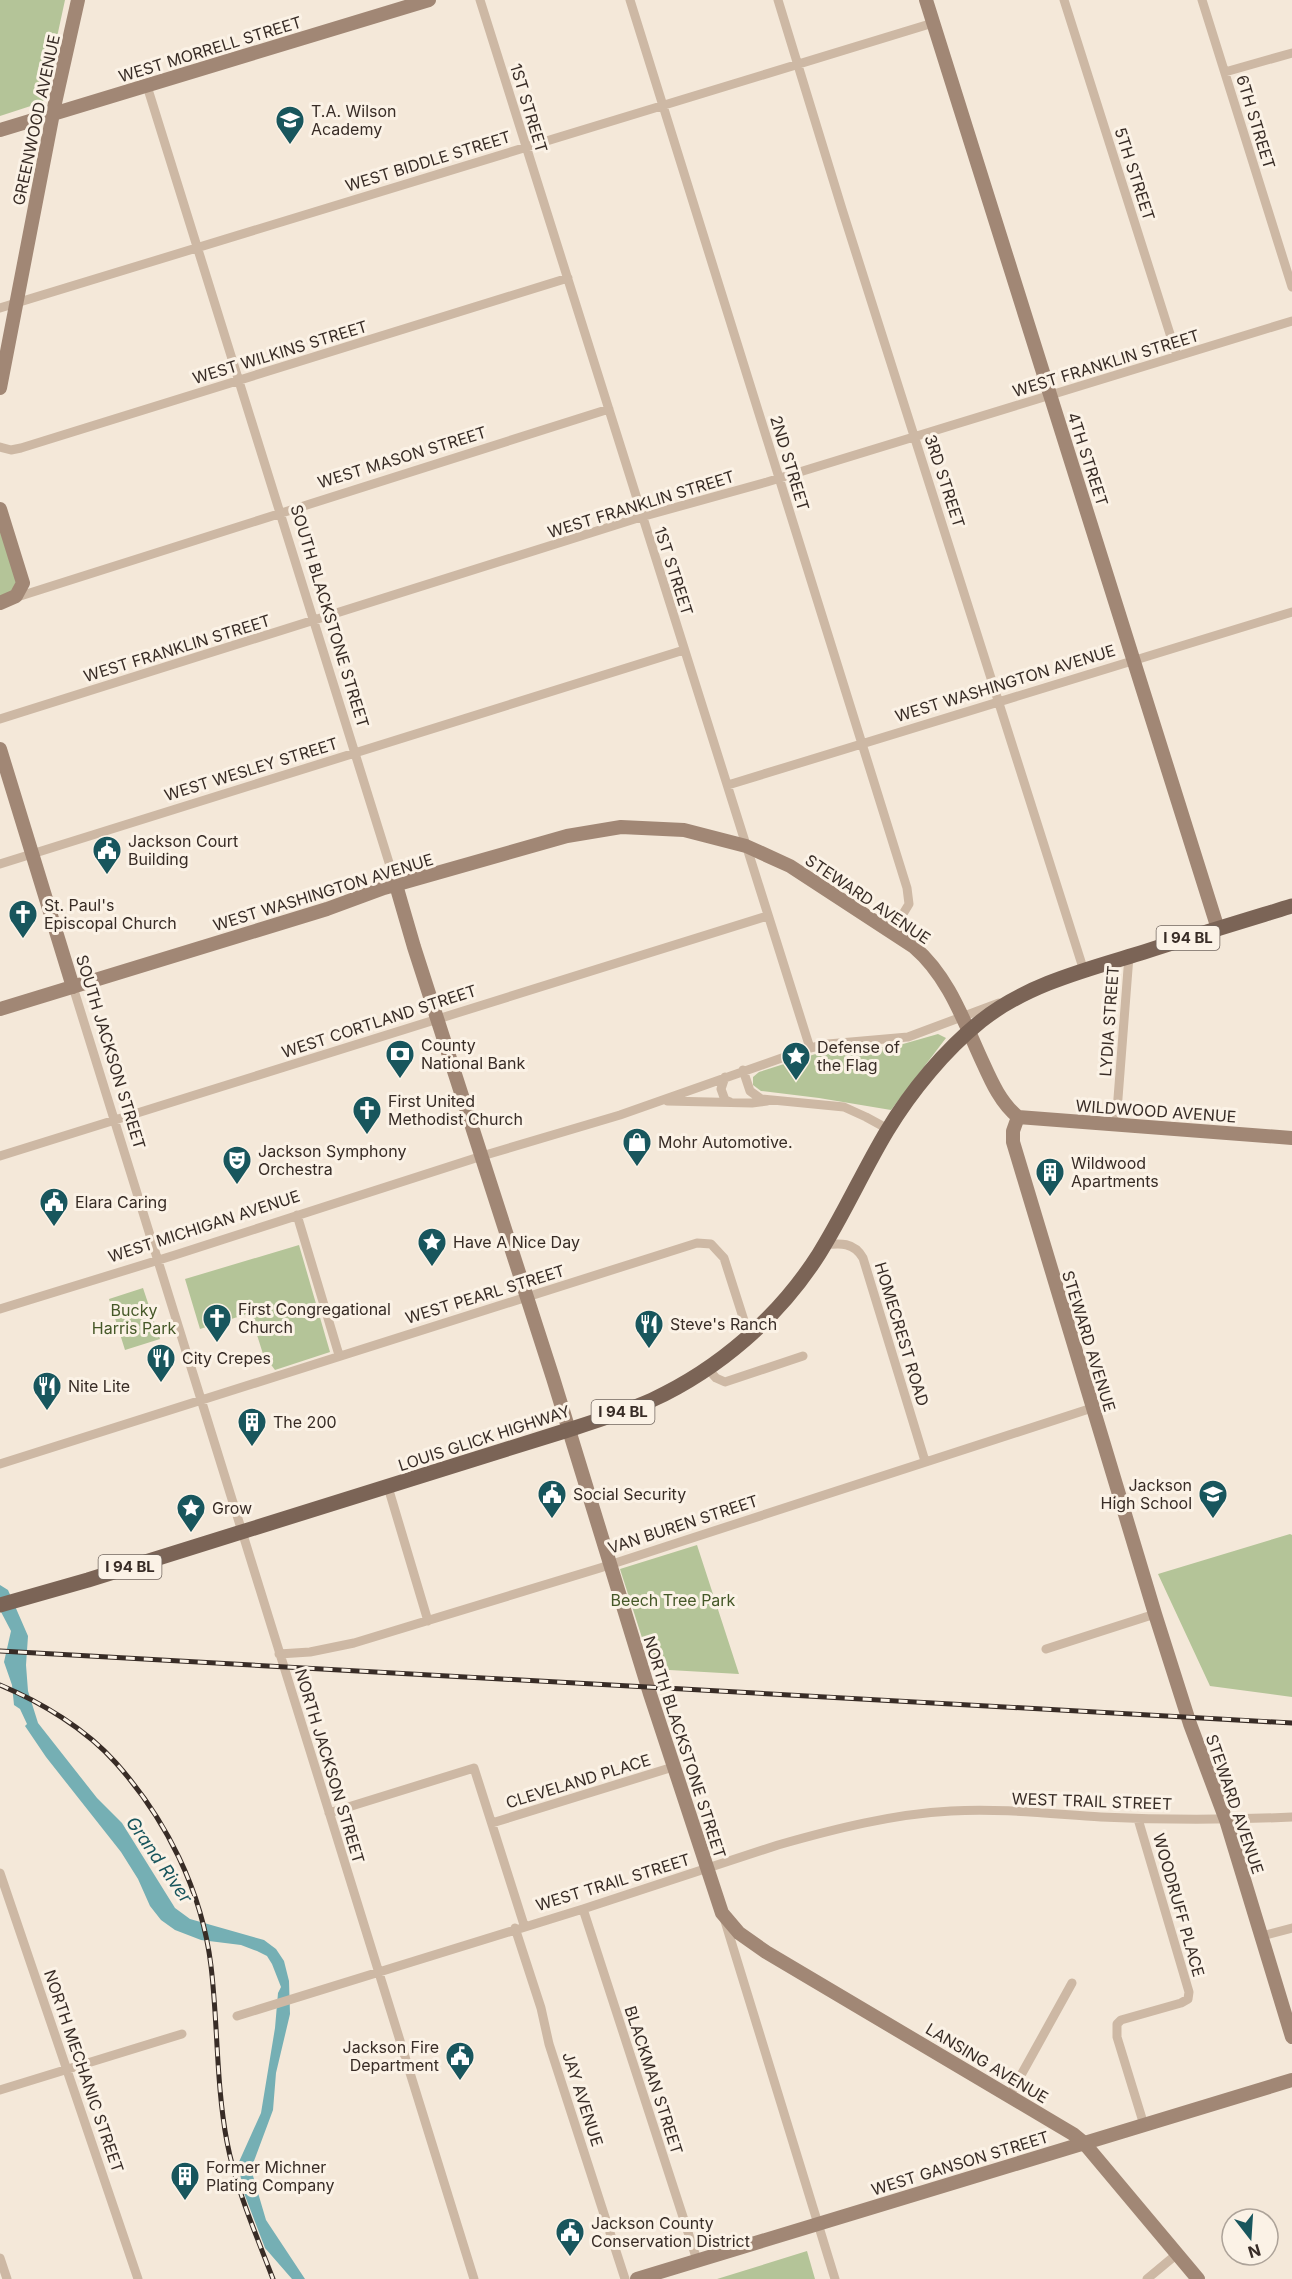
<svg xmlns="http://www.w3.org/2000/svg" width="1292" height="2279" font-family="Inter,sans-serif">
	<rect width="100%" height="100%" fill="#f4e8d9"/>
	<!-- green -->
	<path fill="#b4c498" d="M0,0H65L43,102L0,116Z
		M0,509L22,581L0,603Z
		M938,1034L946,1038L891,1110L819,1098L761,1091L753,1085V1077L759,1072L825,1051L896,1046Z
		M299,1245L330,1352L275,1370L263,1354L250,1313L200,1329L185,1279Z
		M143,1288L160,1339L125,1350L109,1299Z
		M1290,1534L1292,1535V1697L1210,1686L1158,1574Z
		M697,1545L739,1674L652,1669L620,1569Z
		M807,2251L815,2279H717Z"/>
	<!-- water -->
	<path fill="#75afb4" d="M0,1585L8,1590L28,1636L26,1665L28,1691L38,1723L97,1798L122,1823L175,1908L190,1919L264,1940L276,1949L284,1961L289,1981L290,2014L276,2073L273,2110L251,2169L266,2220L305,2279H292L265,2248L244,2193L238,2164L261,2113L275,2028L278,1993L281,1987L272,1964L267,1956L257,1951L241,1945L201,1940L175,1930L161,1920L150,1906L138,1879L121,1852L46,1757L25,1726L27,1724L20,1709L14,1705L12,1685L4,1662L11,1631L0,1610Z"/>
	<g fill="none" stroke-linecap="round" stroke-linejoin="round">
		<!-- street -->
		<path stroke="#cdb8a4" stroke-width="9" d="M480,0L810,1048
			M630,0L907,888L909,904L892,932
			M778,0L842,209L1084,971
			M1064,0L1177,356
			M1202,0L1292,287
			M1225,72L1292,53
			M147,86L396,885
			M0,308L933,23
			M0,447L11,450L21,448L568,278
			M14,598L609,409
			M0,719L641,517L767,482L1292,321
			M728,785L1292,612
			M0,864L684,650
			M73,987L474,2279
			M743,1070L750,1091L761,1099L844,1107L866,1117L888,1129
			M725,1077L721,1089L725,1100L730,1102
			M667,1101L752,1103L767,1101
			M1116,1124L1129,956
			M0,1156L767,916
			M297,1215L339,1355
			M824,1245C840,1243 854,1242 863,1258L925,1461
			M0,1309L175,1255L482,1156L620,1115L810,1048L828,1044L908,1037L999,1003
			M708,1369L716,1378L725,1382L803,1356
			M0,1464L697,1243L711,1244L724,1258L749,1336
			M388,1487L428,1621
			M1046,1649L1155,1614
			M279,1654L310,1652L354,1643L600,1568L1092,1408
			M329,1813L474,1768L524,1925
			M1138,1819L1189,1992L1188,1999L1181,2003L1121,2020L1117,2024V2037L1144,2125
			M492,1823L673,1767
			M0,1873L138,2279
			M583,1909L697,2260
			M724,1918L835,2279
			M515,1928L541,2008L549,2044L625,2279
			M1262,1936L1292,1928
			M237,2016L583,1909L778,1845C834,1829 893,1814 951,1811C1001,1808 1052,1814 1101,1817C1165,1820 1228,1820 1292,1817
			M0,2090L182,2034
			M1010,2095L1072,1983
			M0,2258L7,2279
			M1147,2279L1177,2254"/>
		<!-- secondary -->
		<path stroke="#a18775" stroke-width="14" d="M926,0L1218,929
			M0,130L429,0
			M0,388L55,103L78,0
			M0,509L23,583L16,596L0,603
			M0,749L73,987
			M396,885L414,947L553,1378L650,1694L722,1913L739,1933L766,1952L1073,2134L1084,2143L1198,2279
			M0,1009L327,909L384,888L567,836L621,827L684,830L746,846L790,866L914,947C949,977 964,1022 983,1063C992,1083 1001,1103 1018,1117
			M1018,1117L1013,1131V1142L1155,1614L1190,1724L1226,1820L1292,2037
			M1018,1117L1292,1138
			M637,2279L1292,2080"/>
		<!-- primary -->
		<path stroke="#7b6456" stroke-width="15" d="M0,1605L88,1580L568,1430C596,1421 625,1412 652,1400C719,1369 779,1317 819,1254C844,1214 863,1171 887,1131C911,1091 945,1050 981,1021C1027,984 1089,969 1144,952C1193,936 1243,921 1292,906"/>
		<!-- rail casing -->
		<g stroke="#382c26" stroke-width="5">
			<path id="rail" d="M0,1651L1292,1723
				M0,1685C41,1702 86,1729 116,1763C166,1819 202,1891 211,1966C218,2024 216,2084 227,2142C236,2189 256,2234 273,2279"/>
		</g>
		<!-- rail -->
		<use href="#rail" stroke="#fbf2e6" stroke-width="3" stroke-dasharray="9" stroke-linecap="butt"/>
	</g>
	<!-- icons -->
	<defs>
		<g id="school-pin" transform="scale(1.5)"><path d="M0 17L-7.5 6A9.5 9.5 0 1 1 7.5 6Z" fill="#18565d" stroke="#fbf2e6"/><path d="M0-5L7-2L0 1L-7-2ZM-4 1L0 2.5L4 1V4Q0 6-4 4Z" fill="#fff"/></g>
		<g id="civic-pin" transform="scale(1.5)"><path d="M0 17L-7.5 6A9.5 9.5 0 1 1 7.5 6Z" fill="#18565d" stroke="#fbf2e6"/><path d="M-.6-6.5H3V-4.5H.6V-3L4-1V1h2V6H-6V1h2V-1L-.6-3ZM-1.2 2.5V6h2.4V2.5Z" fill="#fff"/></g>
		<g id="church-pin" transform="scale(1.5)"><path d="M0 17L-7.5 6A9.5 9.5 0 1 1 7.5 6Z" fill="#18565d" stroke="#fbf2e6"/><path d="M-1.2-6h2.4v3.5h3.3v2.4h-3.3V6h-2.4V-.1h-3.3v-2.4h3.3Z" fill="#fff"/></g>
		<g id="bank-pin" transform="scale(1.5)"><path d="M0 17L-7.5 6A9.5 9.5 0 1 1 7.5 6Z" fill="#18565d" stroke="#fbf2e6"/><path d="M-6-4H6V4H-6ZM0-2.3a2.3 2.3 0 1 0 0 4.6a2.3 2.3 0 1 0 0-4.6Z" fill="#fff"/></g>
		<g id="sight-pin" transform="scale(1.5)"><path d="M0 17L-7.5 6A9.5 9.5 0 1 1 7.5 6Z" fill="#18565d" stroke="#fbf2e6"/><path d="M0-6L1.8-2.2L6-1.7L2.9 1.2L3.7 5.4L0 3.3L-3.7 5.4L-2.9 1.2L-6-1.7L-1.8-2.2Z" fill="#fff"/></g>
		<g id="shop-pin" transform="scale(1.5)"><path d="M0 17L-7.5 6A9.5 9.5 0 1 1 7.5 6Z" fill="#18565d" stroke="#fbf2e6"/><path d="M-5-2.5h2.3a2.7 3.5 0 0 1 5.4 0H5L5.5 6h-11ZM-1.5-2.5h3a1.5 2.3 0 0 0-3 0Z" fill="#fff"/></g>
		<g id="theatre-pin" transform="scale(1.5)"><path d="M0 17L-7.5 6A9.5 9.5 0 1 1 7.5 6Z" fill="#18565d" stroke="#fbf2e6"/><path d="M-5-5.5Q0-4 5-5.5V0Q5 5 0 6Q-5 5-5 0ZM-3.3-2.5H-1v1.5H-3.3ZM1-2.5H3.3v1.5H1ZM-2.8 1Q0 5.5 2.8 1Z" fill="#fff"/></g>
		<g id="building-pin" transform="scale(1.5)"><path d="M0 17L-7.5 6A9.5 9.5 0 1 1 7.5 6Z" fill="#18565d" stroke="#fbf2e6"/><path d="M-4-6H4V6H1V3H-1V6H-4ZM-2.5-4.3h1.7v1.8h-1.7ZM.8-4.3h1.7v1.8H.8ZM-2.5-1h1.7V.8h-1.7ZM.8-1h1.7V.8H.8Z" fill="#fff"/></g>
		<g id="restaurant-pin" transform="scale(1.5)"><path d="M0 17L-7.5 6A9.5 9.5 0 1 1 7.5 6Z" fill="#18565d" stroke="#fbf2e6"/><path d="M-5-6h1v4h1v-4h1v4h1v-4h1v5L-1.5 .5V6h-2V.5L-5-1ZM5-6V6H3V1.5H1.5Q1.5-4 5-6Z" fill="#fff"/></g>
	</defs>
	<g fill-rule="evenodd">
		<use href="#school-pin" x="290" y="120"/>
		<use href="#civic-pin" x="107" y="850"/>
		<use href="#church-pin" x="23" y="914"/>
		<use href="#bank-pin" x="400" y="1054"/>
		<use href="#sight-pin" x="796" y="1056"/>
		<use href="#church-pin" x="367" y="1110"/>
		<use href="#shop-pin" x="637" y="1142"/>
		<use href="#theatre-pin" x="237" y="1160"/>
		<use href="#building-pin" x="1050" y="1172"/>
		<use href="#civic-pin" x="54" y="1202"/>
		<use href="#sight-pin" x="432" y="1242"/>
		<use href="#church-pin" x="217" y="1318"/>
		<use href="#restaurant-pin" x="649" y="1324"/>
		<use href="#restaurant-pin" x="161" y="1358"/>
		<use href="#restaurant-pin" x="47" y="1386"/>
		<use href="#building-pin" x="252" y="1422"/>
		<use href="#civic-pin" x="552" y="1494"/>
		<use href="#school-pin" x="1213" y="1494"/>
		<use href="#sight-pin" x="191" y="1508"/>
		<use href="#civic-pin" x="460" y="2056"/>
		<use href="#building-pin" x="185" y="2176"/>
		<use href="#civic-pin" x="570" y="2232"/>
	</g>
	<g text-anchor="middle" stroke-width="6" stroke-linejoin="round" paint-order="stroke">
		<!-- shield labels -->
		<g fill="#fbf2e6" stroke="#726760" stroke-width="1.5">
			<rect x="1156.5" y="926" width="63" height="24" rx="4.5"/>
			<rect x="591.5" y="1400" width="63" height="24" rx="4.5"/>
			<rect x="98.5" y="1555" width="63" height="24" rx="4.5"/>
		</g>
		<g font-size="15" font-weight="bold" fill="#382c26">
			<text x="1188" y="943">I 94 BL</text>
			<text x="623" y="1417">I 94 BL</text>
			<text x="130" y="1572">I 94 BL</text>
		</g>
		<!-- street labels -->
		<g font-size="16" fill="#382c26" stroke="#fbf2e6">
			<text transform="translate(210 49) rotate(-17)" y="6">WEST MORRELL STREET</text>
			<text transform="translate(529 108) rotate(73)" y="6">1ST STREET</text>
			<text transform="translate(36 120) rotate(-78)" y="6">GREENWOOD AVENUE</text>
			<text transform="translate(1256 122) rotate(73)" y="6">6TH STREET</text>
			<text transform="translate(428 161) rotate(-17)" y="6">WEST BIDDLE STREET</text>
			<text transform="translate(1135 174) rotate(72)" y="6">5TH STREET</text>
			<text transform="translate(280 352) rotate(-17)" y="6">WEST WILKINS STREET</text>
			<text transform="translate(1106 363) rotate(-17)" y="6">WEST FRANKLIN STREET</text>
			<text transform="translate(402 457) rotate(-17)" y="6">WEST MASON STREET</text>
			<text transform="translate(1088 459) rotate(72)" y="6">4TH STREET</text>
			<text transform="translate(790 463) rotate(73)" y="6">2ND STREET</text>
			<text transform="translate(945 481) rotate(72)" y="6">3RD STREET</text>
			<text transform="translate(641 504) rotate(-17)" y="6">WEST FRANKLIN STREET</text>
			<text transform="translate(674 571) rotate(72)" y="6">1ST STREET</text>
			<text transform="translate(330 616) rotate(73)" y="6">SOUTH BLACKSTONE STREET</text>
			<text transform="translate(177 648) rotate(-17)" y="6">WEST FRANKLIN STREET</text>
			<text transform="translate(1005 683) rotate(-17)" y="6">WEST WASHINGTON AVENUE</text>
			<text transform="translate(251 769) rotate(-17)" y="6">WEST WESLEY STREET</text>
			<text transform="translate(323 892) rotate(-17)" y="6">WEST WASHINGTON AVENUE</text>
			<text transform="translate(868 899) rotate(34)" y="6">STEWARD AVENUE</text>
			<text transform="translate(379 1021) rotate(-18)" y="6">WEST CORTLAND STREET</text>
			<text transform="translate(1109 1021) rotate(-86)" y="6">LYDIA STREET</text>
			<text transform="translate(111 1052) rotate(73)" y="6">SOUTH JACKSON STREET</text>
			<text transform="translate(1156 1111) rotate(4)" y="6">WILDWOOD AVENUE</text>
			<text transform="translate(204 1226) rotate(-18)" y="6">WEST MICHIGAN AVENUE</text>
			<text transform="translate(485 1294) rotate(-17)" y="6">WEST PEARL STREET</text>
			<text transform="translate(902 1334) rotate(73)" y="6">HOMECREST ROAD</text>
			<text transform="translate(1089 1341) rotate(73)" y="6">STEWARD AVENUE</text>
			<text transform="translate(484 1438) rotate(-18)" y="6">LOUIS GLICK HIGHWAY</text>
			<text transform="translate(683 1524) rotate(-18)" y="6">VAN BUREN STREET</text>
			<text transform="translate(685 1747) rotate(72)" y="6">NORTH BLACKSTONE STREET</text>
			<text transform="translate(330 1766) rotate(73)" y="6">NORTH JACKSON STREET</text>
			<text transform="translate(578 1781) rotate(-17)" y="6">CLEVELAND PLACE</text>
			<text transform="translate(1092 1801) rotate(2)" y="6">WEST TRAIL STREET</text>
			<text transform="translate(1235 1804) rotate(71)" y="6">STEWARD AVENUE</text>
			<text transform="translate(613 1882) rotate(-17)" y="6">WEST TRAIL STREET</text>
			<text transform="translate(1179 1905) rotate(74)" y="6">WOODRUFF PLACE</text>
			<text transform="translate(987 2063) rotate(31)" y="6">LANSING AVENUE</text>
			<text transform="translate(84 2071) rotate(71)" y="6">NORTH MECHANIC STREET</text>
			<text transform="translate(654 2080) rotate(72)" y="6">BLACKMAN STREET</text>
			<text transform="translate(583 2099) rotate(72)" y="6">JAY AVENUE</text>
			<text transform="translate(960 2163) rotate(-17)" y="6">WEST GANSON STREET</text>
		</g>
		<!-- poi labels -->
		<g font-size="16" fill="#382c26" stroke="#fbf2e6" text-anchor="start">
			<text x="311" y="117">T.A. Wilson<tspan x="311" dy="18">Academy</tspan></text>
			<text x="128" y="847">Jackson Court<tspan x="128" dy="18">Building</tspan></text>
			<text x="44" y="911">St. Paul's<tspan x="44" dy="18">Episcopal Church</tspan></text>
			<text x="421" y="1051">County<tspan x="421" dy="18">National Bank</tspan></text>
			<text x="817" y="1053">Defense of<tspan x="817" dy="18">the Flag</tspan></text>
			<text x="388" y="1107">First United<tspan x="388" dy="18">Methodist Church</tspan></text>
			<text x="658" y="1148">Mohr Automotive.</text>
			<text x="258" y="1157">Jackson Symphony<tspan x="258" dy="18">Orchestra</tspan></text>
			<text x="1071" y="1169">Wildwood<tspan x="1071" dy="18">Apartments</tspan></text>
			<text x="75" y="1208">Elara Caring</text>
			<text x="453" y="1248">Have A Nice Day</text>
			<text x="238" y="1315">First Congregational<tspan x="238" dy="18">Church</tspan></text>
			<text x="670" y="1330">Steve's Ranch</text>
			<text x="182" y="1364">City Crepes</text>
			<text x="68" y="1392">Nite Lite</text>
			<text x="273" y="1428">The 200</text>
			<text x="1192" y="1491" text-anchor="end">Jackson<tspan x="1192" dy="18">High School</tspan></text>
			<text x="573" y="1500">Social Security</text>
			<text x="212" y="1514">Grow</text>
			<text x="439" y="2053" text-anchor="end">Jackson Fire<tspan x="439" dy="18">Department</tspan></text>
			<text x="206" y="2173">Former Michner<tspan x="206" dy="18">Plating Company</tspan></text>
			<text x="591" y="2229">Jackson County<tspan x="591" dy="18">Conservation District</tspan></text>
		</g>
		<!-- park labels -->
		<g font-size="16" fill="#455828" stroke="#fbf2e6">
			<text x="134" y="1316">Bucky<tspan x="134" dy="18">Harris Park</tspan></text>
			<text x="673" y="1606">Beech Tree Park</text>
		</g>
		<!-- water labels -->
		<g font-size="18" font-style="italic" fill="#18565d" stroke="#fbf2e6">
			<text transform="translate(159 1860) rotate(55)" y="6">Grand River</text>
		</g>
	</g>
	<!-- north arrow -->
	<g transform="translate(1250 2237) rotate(163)"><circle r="28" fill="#fbf2e6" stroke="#ada399" stroke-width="1.5"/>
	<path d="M0-4.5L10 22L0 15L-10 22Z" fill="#18565d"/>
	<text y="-9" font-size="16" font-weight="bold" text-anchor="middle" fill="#382c26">N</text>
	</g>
</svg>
